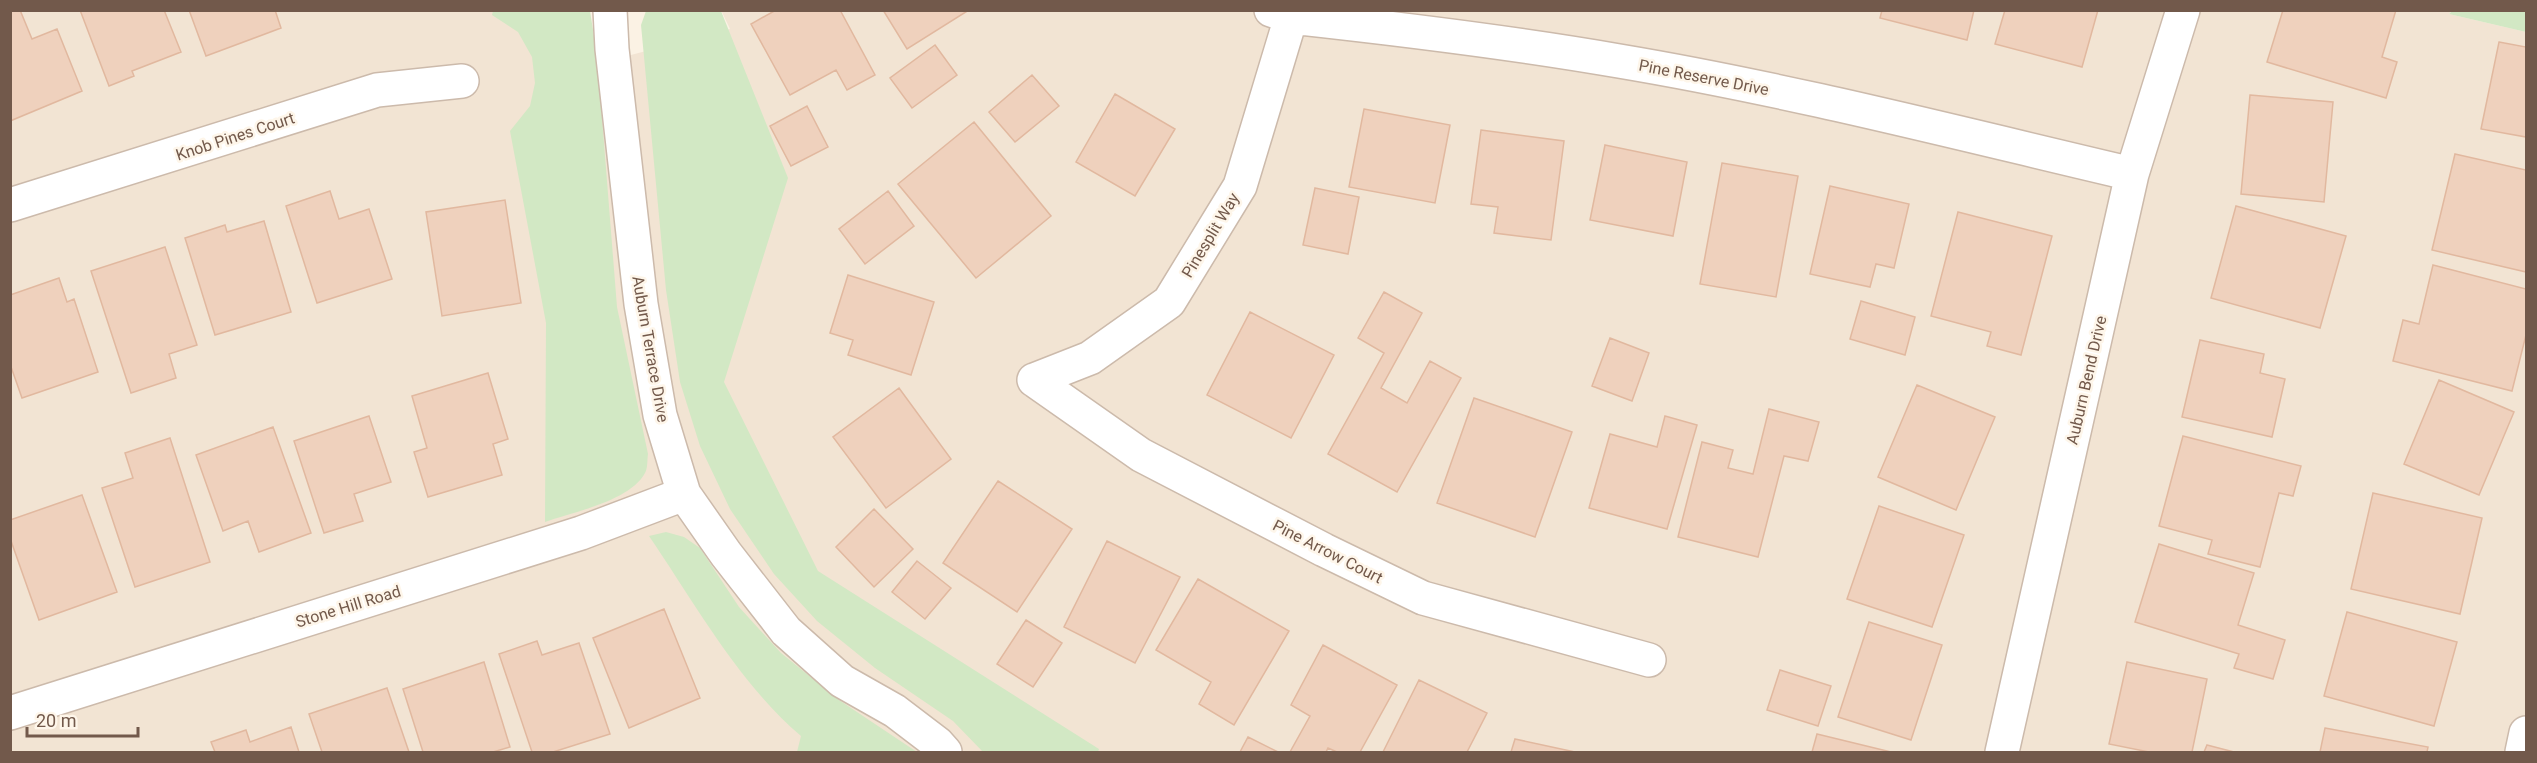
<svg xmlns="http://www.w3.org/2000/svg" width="2537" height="763" font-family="Roboto,sans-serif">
	<rect width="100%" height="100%" fill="#fbf2e4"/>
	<!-- residential -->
	<path fill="#f2e4d3" d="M721,10H2452L2449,14L2526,32V752H11L10,11H536L566,72L730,29Z"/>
	<!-- green -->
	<path fill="#d2e8c4" d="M493,11H590L597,55L617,307L648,454C647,460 648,468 645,473C630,501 573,512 545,522L546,323L510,131L530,106L535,83L532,57L518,32L492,15Z
		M646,11H721L788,178L724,382L818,571L1099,749L1098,752H983L953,721L875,668L817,621L774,574L730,509L700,446L680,382L666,290L641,25Z
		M2452,11H2526V32L2449,14Z
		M666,532L684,537L700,548L739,607L781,653L839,700L917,752H797L801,736C738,682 696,605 649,536Z"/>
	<!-- building -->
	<path fill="#efd1bd" stroke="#e1b89f" stroke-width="1.5" d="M10,10H20L32,39L57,29L82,91L10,121Z
		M80,10H164L181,52L132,71L134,76L109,86Z
		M189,10H275L281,28L206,56Z
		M776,10H840L875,75L847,90L836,70L790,95L751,24Z
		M883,10H969L907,49Z
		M1882,10H1974L1967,40L1880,18Z
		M2005,10H2098L2082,67L1995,44Z
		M2283,10H2396L2382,57L2397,62L2386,98L2267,62Z
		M2499,42L2526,47V137L2481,129Z
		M935,45L957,75L912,108L890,78Z
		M1032,75L1059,106L1015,142L989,112Z
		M1115,94L1175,129L1135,196L1076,162Z
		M2250,95L2333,102L2324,202L2241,194Z
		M807,106L828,147L791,166L770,126Z
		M1364,109L1450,125L1435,203L1349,187Z
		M974,122L1051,216L976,278L898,184Z
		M1481,130L1564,141L1551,240L1494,233L1498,207L1471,204Z
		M1605,145L1687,162L1673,236L1590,220Z
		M2455,154L2526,170V272L2432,250Z
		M1722,163L1798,176L1776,297L1700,284Z
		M1830,186L1909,204L1894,268L1876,264L1870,287L1810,274Z
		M1315,188L1359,197L1348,254L1303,245Z
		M330,191L339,219L369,209L392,279L317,303L286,206Z
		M888,191L914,226L865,264L839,229Z
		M505,200L521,303L442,316L426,212Z
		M2236,206L2346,236L2320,328L2211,298Z
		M1958,212L2052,236L2021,355L1987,346L1991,332L1931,316Z
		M264,221L291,312L215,335L185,238L225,225L227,232Z
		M165,247L197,345L169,354L176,378L131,393L91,271Z
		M2433,265L2526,289V335L2512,391L2393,361L2403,320L2419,324Z
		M848,275L934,302L911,375L848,355L853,340L830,333Z
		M59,278L67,302L74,299L98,372L22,398L10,364V295Z
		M1384,292L1422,313L1381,388L1407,403L1430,361L1461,378L1397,492L1328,454L1384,353L1358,338Z
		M1861,301L1915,317L1905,355L1850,339Z
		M1250,312L1334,355L1291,438L1207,395Z
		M1610,338L1649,353L1632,401L1592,386Z
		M2200,340L2264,354L2260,373L2285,379L2272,437L2182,417Z
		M488,373L508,439L493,444L502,475L428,497L414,452L427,448L412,396Z
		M2439,380L2514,412L2479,495L2404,464Z
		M1917,385L1995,417L1956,510L1878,477Z
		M899,388L951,459L886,508L833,437Z
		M1474,398L1572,432L1535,537L1437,503Z
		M1769,409L1819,422L1808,461L1784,456L1758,557L1678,537L1702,442L1733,450L1728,468L1753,474Z
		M369,416L391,482L354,494L363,521L324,533L294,441Z
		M1665,416L1697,425L1667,529L1589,508L1610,434L1657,447Z
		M273,427L311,533L259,552L248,521L223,531L196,455Z
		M2183,436L2301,466L2293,496L2279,493L2260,567L2208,554L2212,540L2159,526Z
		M170,438L210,562L135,587L102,488L133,478L125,453Z
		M998,481L1072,529L1017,612L943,563Z
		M2373,493L2482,518L2460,614L2351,589Z
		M82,495L117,592L39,620L10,538V520Z
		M1879,506L1964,535L1932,627L1847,599Z
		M874,509L913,549L874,587L836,547Z
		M1107,541L1180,577L1135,663L1064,627Z
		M2159,544L2254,573L2238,625L2285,640L2273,679L2234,668L2239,654L2135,622Z
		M917,561L951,588L925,619L892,592Z
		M1198,579L1289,631L1234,725L1199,704L1211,682L1156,650Z
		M664,609L700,698L629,728L593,638Z
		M2347,612L2457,642L2434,726L2324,696Z
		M1026,620L1062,643L1033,687L997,664Z
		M1869,622L1942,645L1911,740L1838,717Z
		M537,641L542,655L579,643L610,734L553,752H532L499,654Z
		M1323,645L1397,685L1360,752H1337L1328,748L1326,752H1290L1310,716L1291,705Z
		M484,662L510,747L493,752H423L403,689Z
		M2127,662L2207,679L2192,752H2149L2109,744Z
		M1780,670L1831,686L1818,726L1767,710Z
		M1419,680L1487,713L1467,752H1383Z
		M387,688L409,752H322L309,714Z
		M291,727L299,752H215L211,742L246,730L250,742Z
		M2325,728L2428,747L2427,752H2320Z
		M1817,734L1891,752H1812Z
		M1248,737L1278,752H1240Z
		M1515,739L1575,752H1511Z
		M2207,745L2234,752H2204Z"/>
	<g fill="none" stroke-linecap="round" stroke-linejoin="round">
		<!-- minor casing -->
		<g stroke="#ccbaab" stroke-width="36">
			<path id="minor" d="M610,10L612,49L641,304L660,415L684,494L726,554L786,631L842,681L895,711L937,743L945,752
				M1271,10L1291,17C1401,29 1510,42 1619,61C1792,90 1961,134 2132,174
				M10,205L377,90L462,81
				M1034,380L1141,455L1324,550L1423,598L1649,660
				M1034,380L1090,358L1169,302L1240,186L1291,17
				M10,713L581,533L684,494
				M2002,752L2132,174L2183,10
				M2522,752L2526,733"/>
		</g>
		<!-- minor -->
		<use href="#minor" stroke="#fff" stroke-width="33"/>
	</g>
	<g text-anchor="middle" stroke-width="5" stroke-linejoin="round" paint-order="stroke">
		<!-- street labels -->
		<g font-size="16" fill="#72594b" stroke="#fef6ea">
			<text transform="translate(1704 77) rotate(11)" y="6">Pine Reserve Drive</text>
			<text transform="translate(235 136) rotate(-18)" y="6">Knob Pines Court</text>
			<text transform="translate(1210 235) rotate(-59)" y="6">Pinesplit Way</text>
			<text transform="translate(651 349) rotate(80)" y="6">Auburn Terrace Drive</text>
			<text transform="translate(2086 380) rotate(-77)" y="6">Auburn Bend Drive</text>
			<text transform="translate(1328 551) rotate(27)" y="6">Pine Arrow Court</text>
			<text transform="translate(348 606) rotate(-17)" y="6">Stone Hill Road</text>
		</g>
	</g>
	<!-- border -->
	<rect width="2537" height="763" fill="none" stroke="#72594b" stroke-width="24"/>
	<!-- scale -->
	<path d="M27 727v9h111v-9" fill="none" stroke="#72594b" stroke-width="3"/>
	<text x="36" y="727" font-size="18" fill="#72594b" stroke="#fef6ea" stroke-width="4.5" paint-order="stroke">20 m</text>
</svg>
